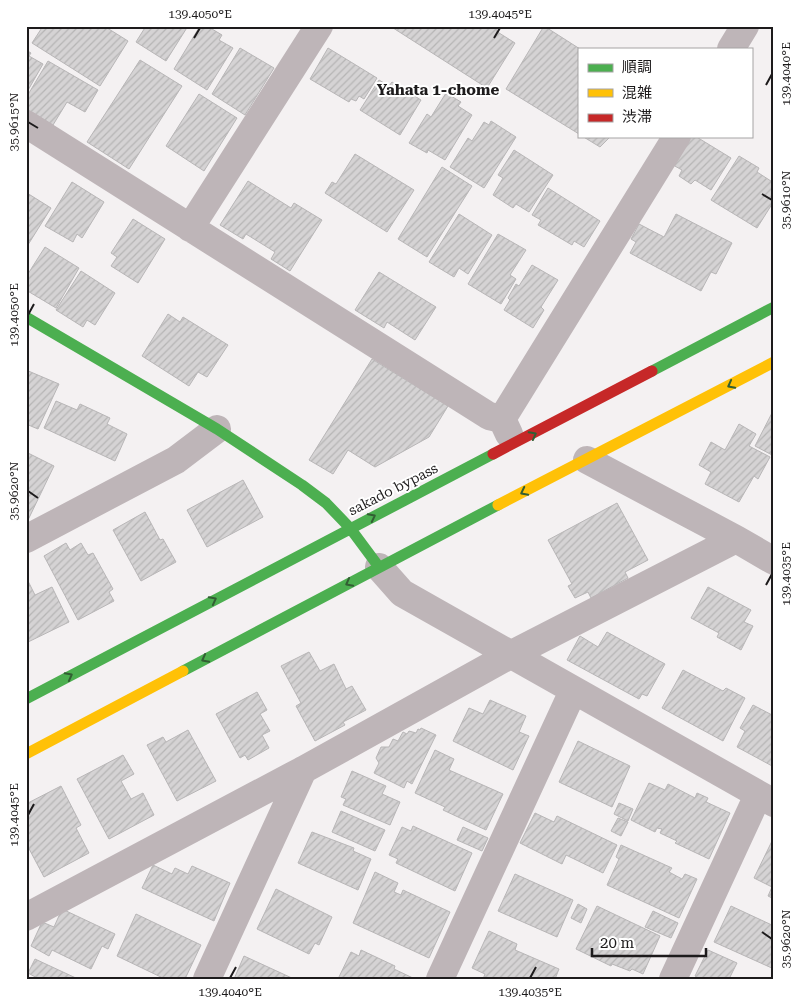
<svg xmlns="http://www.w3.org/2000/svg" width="800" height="1005" font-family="'Roboto Serif','Noto Sans JP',serif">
	<defs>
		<pattern id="building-hatch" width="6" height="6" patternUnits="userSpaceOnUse" patternTransform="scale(1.25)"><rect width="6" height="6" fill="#d5d3d4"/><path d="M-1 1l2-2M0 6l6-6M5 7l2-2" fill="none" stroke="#b6b5b5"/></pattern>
	</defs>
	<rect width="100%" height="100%" fill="#f4f1f2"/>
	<!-- building -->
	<path fill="url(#building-hatch)" stroke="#b8b6b7" d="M43,26H104L128,41L100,86L32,43Z
		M146,26H188L166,61L136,42Z
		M200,26H207L222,35L219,40L233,48L207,90L174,69Z
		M390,26H499L496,31L515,43L487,88Z
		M544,26L580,49L579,134L506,89Z
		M240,48L274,68L245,115L212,94Z
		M328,48L377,78L364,99L359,96L356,101L351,99L349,102L310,79Z
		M26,50L31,53L29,56L43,64L27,92Z
		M140,60L182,86L129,169L87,142Z
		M48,61L98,90L85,112L67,102L53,125L26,109V98Z
		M379,80L389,86L392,82L421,100L400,135L360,110Z
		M446,93L461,102L458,106L472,115L445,160L428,150L427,153L409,143L427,114L431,117Z
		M199,94L237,118L204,171L166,146Z
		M491,121L516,137L484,188L450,167L468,138L472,141L484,122L489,125Z
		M582,136H611L600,147Z
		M691,136H695L731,158L711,190L695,180L691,184L679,176L682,170L673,165Z
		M514,150L553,175L529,212L516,204L513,208L493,195L503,178L498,175Z
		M355,154L414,190L387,232L325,193L332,182L336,184Z
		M739,156L759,168L757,172L774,183V201L757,228L711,200Z
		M442,167L472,186L427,257L398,239Z
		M248,181L291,208L294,203L322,220L290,271L271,259L275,252L246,234L243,239L220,225Z
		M72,182L104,202L82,238L77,234L73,242L45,226Z
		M548,188L600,221L584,247L574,241L572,245L538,225L541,220L532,215Z
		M27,193L51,208L26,248V194Z
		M459,214L492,235L468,274L459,268L454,277L429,262Z
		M676,214L732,243L716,274L711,272L701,291L630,253L636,242L631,239L639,224L664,237Z
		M133,219L165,239L138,283L111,266L117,257L111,253Z
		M498,234L526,250L510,275L516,279L501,304L468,284Z
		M45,247L79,268L56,308L26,290V277Z
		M532,265L558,280L541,307L544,310L533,328L504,310L510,300L508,298L516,284L519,286Z
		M81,271L115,293L95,325L87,320L83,327L56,310Z
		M379,272L436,307L415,340L387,322L384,328L355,310Z
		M168,314L180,322L183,317L228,345L207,377L198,372L189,386L142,356Z
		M372,359L448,406L429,437L375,467L348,450L333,474L309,460Z
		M26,370L59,384L38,429L26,424Z
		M56,401L77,410L80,404L110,418L107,424L127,434L115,461L44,428Z
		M773,411H774V456L755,446Z
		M739,424L756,434L749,446L770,457L758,479L754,476L739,502L705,484L711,472L699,465L711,442L725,450Z
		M26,452L54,466L28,520L26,519Z
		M243,480L263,517L207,547L187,510Z
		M617,503L648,560L625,572L628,578L591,598L588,592L575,598L568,586L572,584L548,540Z
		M145,512L160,540L163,539L176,562L141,581L113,530Z
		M66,543L70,550L81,543L88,555L93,553L113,589L109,592L114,601L78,620L44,556Z
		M26,577L35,595L52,587L69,622L26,643Z
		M708,587L751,610L744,622L753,626L741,650L717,637L719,633L691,618Z
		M607,632L665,664L647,696L642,694L639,699L567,660L580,636L598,647Z
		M309,652L320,671L334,664L346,689L352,686L366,710L343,722L345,725L315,741L296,706L301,703L281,666Z
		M683,670L723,691L726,688L745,698L723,741L662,708Z
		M257,692L267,710L260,714L270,731L262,735L269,748L248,760L245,755L240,758L216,714Z
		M490,700L526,716L519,732L529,736L513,770L453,741L469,708L483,714Z
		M753,705L774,716V767L737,747L745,731L740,728Z
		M421,728L436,735L412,784L407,781L404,788L374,773L379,763L376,758L381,747H389L393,739L398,741L403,732L407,734L409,731L416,733L418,729L420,730Z
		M188,730L216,781L177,801L147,745L163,737L166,742Z
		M578,741L630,766L612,807L559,782Z
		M435,750L454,759L449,770L503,794L486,830L443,810L445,807L415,793Z
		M123,755L134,774L121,781L131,799L143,793L154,815L109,839L77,779Z
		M352,771L386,786L382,794L400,802L390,825L343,805L346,799L341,797Z
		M649,783L665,790L668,784L695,798L697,793L708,798L706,802L730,813L709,859L675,843L677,841L660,833L662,829L657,828L655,832L631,820Z
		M61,786L81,825L76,828L89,853L44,877L26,843V804Z
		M619,803L633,809L628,821L614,814Z
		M341,811L385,830L375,851L332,832Z
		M535,813L554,822L557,816L617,845L603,873L566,855L562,864L520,843Z
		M618,818L628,822L621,836L611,831Z
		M413,826L472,853L455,891L396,863L398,859L389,855L402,827L411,831Z
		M463,827L488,838L482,851L457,840Z
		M312,832L354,848L353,851L371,859L358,890L298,863Z
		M772,841L774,842V899L768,896L772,887L754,878Z
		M621,845L672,868L669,872L682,879L685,874L697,879L679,918L607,885L619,859L616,857Z
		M153,865L172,874L175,868L188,874L192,866L230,883L214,921L142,888Z
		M375,872L398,883L394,892L401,895L403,890L450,912L429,958L353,923Z
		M515,874L573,900L557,937L498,911Z
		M276,889L332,917L319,945L315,943L309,954L257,929Z
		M578,904L587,909L581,923L571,918Z
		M597,906L660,936L643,974L632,969L630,971L612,964L611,966L576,949Z
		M731,906L774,926V969L714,942Z
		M62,909L115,934L108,949L102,946L91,969L52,950L49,956L31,946L42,922L54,927Z
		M653,911L678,923L671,938L645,927Z
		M136,914L201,945L185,979H165L117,956Z
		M489,931L517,944L515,950L559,969L555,979H483L485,974L472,968Z
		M361,950L395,966L394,969L415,979H338L351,952L359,956Z
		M708,950L737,963L729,979H700L695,976Z
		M244,956L294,979H234Z
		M35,959L78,979H39L28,973Z"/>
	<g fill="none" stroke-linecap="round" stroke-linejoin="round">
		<!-- street -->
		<path stroke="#beb5b8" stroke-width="28" d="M731,49L745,26
			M26,124L489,416L502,419
			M190,228L319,26
			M509,434L502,419L677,136
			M587,460L736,539
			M26,539L176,460L217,429
			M379,567L402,593L774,803
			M26,917L303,770L512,654L736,539L774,561
			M207,979L303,770
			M440,979L573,691
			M673,979L758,795"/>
		<!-- fast -->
		<path stroke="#4caf50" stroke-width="11" d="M26,317L217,429L302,485L326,503L350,528L379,567
			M652,371L774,307
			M183,671L498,505
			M26,699L493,454"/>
		<!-- slow -->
		<path stroke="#ffc107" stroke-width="11" d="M498,505L774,362
			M26,754L183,671"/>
		<!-- jam -->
		<path stroke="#c62828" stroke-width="11" d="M493,454L652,371"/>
	</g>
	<!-- one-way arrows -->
	<defs><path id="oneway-chevron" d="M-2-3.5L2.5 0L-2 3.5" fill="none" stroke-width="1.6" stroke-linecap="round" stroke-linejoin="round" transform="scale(1.25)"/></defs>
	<g stroke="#325e33">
		<use href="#oneway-chevron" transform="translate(731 385) rotate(152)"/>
		<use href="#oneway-chevron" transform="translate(533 435) rotate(-28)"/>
		<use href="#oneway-chevron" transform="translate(524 492) rotate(153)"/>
		<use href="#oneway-chevron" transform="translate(372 517) rotate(-27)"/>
		<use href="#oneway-chevron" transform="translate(349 583) rotate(152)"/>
		<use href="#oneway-chevron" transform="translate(213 600) rotate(-28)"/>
		<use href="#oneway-chevron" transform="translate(205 659) rotate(152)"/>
		<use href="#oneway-chevron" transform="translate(69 676) rotate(-28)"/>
	</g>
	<!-- ticks -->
	<path fill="none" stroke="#1d1b1c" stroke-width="2" d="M194,38L200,28M494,38L500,28M766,85L772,74M28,122L38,128M762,194L772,200M28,315L34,304M28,491L38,498M766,585L772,574M28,815L34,804M762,932L772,939M230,978L236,967M530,978L536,967"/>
	<g text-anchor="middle" stroke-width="4" stroke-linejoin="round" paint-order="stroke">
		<!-- street labels -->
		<g font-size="14" fill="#1d1b1c" stroke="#fff">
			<text transform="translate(393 489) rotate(-27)" y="5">sakado bypass</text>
		</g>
		<!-- neighbourhood labels -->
		<g font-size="15" font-weight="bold" fill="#1d1b1c" stroke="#fff">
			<text x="438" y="95">Yahata 1-chome</text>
		</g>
	</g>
	<!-- border -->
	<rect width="800" height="1005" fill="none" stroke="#ffffff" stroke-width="55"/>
	<!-- legend -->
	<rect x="578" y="48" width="175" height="90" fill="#ffffff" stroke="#a5a4a4"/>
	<rect x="588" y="64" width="25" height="8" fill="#4caf50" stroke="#a5a4a4"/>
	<text x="622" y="72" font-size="15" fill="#1d1b1c">順調</text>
	<rect x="588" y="89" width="25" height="8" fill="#ffc107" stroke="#a5a4a4"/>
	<text x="622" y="98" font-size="15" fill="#1d1b1c">混雑</text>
	<rect x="588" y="114" width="25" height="8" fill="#c62828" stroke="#a5a4a4"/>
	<text x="622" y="122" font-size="15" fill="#1d1b1c">渋滞</text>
	<!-- scale -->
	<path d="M592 948v8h114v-8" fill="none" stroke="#1d1b1c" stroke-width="2.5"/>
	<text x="600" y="948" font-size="15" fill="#1d1b1c" stroke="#ffffff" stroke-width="4" paint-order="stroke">20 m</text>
	<rect x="28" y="28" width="744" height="950" fill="none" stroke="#1d1b1c" stroke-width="2"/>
	<g font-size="12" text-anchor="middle" fill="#1d1b1c">
		<text x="200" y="18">139.4050°E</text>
		<text x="500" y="18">139.4045°E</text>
		<text transform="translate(786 74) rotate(-90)" y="4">139.4040°E</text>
		<text transform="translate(14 122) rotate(-90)" y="4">35.9615°N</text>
		<text transform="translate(786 200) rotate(-90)" y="4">35.9610°N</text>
		<text transform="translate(14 315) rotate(-90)" y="4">139.4050°E</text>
		<text transform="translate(14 491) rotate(-90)" y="4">35.9620°N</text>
		<text transform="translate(786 574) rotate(-90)" y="4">139.4035°E</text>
		<text transform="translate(14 815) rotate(-90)" y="4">139.4045°E</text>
		<text transform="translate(786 939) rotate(-90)" y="4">35.9620°N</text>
		<text x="230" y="996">139.4040°E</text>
		<text x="530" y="996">139.4035°E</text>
	</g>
</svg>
